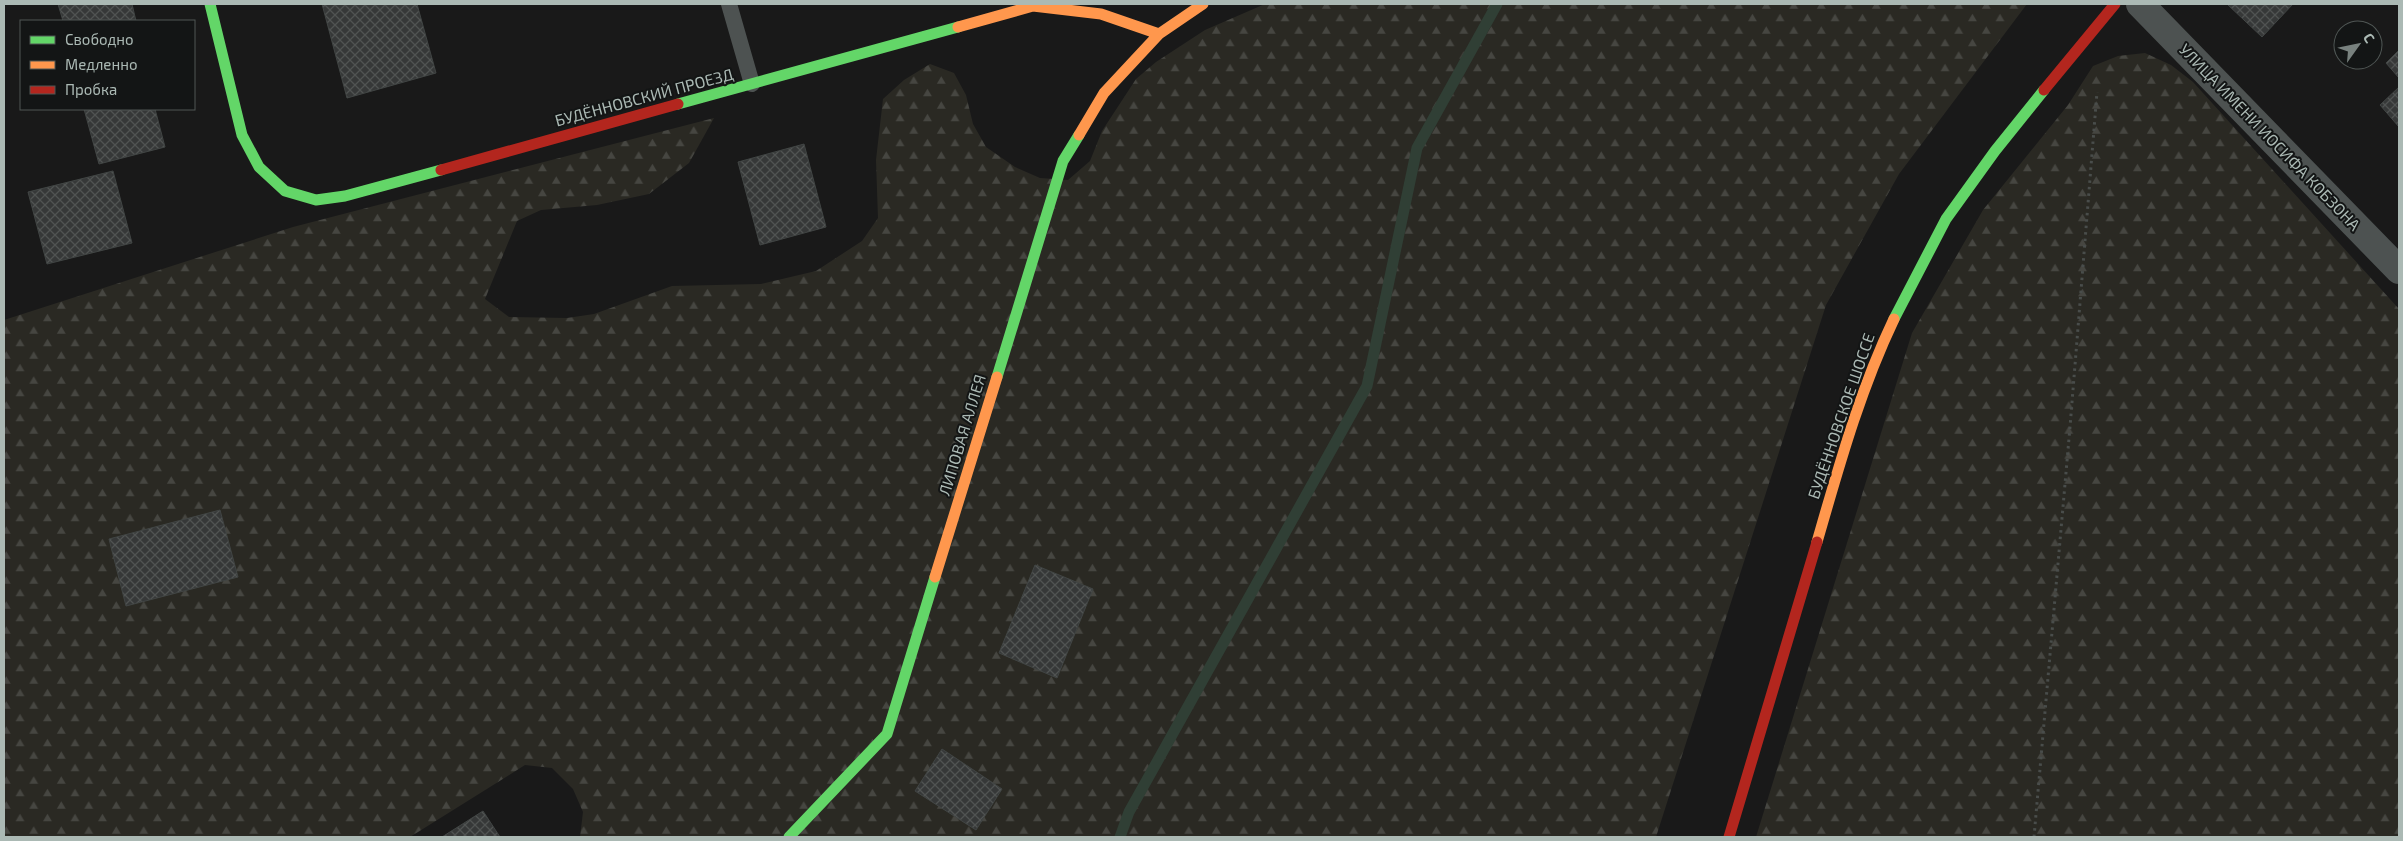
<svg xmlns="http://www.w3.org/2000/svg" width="2403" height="841" font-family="'Exo 2',sans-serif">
	<defs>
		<pattern id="forest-firs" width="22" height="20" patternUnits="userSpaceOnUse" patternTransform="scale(1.25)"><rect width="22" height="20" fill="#2a2923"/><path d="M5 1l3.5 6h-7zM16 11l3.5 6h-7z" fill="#464641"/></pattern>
		<pattern id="building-cross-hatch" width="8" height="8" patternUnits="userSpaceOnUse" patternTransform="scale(1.25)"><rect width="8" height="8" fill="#363838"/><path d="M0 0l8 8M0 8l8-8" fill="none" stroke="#505352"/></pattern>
	</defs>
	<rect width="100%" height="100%" fill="#191919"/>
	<!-- forest -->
	<path fill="url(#forest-firs)" d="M1265,4H2027L1899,174L1826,305L1656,837H580L583,812L573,789L552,768L525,765L410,837H4V320L293,227L714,118L689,163L649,194L597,205L541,210L517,221L485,299L509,317L567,318L594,314L672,286L761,284L816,271L862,241L878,218L876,160L883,99L904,80L930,64L954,73L966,95L973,124L986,147L1015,167L1040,178L1068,180L1090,161L1102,131L1136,79L1156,62L1205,30Z
		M2145,53L2171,65L2193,82L2399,309V837H1756L1912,333L1983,210L2068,105L2093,66L2118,56Z"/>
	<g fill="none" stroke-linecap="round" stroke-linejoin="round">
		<!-- stream -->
		<path stroke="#303f35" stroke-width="11" d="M1120,837L1129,812L1367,386L1417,148L1497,4"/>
	</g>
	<!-- building -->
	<path fill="url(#building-cross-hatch)" stroke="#414544" d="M58,4H132L136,21H63Z
		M322,4H417L436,73L347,98Z
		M2227,4H2293L2262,37Z
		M2399,50V78L2386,63Z
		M2399,87V127L2380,105Z
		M84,109H155L165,147L99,164Z
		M804,144L826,227L760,245L738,162Z
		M113,171L132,243L47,264L28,192Z
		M220,510L238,577L126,606L109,539Z
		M1035,565L1093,589L1057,678L999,653Z
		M942,749L1002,789L976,830L915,791Z
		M483,811L500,837H442Z"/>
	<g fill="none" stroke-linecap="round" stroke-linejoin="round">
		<!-- path -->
		<path stroke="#494d4b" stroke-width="3" stroke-dasharray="2.5 4" stroke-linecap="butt" d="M2034,837L2070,427L2097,92"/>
		<!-- lane -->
		<path stroke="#4d5251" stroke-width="16" d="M729,4L752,84"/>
		<!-- street -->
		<path stroke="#4d5251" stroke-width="28" d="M2140,4L2399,270"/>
		<!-- fast -->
		<path stroke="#63d668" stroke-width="11" d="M210,4L242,135L259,167L285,191L316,200L345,196L441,170
			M678,104L958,27
			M1894,319L1946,219L1995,151L2044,90
			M997,377L1063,161L1079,135
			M789,837L887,734L935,577"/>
		<!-- slow -->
		<path stroke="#ff974d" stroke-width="11" d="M958,27L1033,6L1101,14L1159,34L1203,4
			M1079,135L1104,93L1159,34
			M1817,542C1839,466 1860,390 1894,319
			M935,577L997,377"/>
		<!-- jam -->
		<path stroke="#b3261e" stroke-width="11" d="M2044,90L2115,4
			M441,170L678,104
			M1729,837L1817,542"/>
	</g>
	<g text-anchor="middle" stroke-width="4" stroke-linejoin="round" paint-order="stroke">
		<!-- street labels -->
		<g font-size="16" fill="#abb9b4" stroke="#131515">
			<text transform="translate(644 97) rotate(-15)" y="6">БУДЁННОВСКИЙ ПРОЕЗД</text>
			<text transform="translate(2270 137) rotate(46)" y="6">УЛИЦА ИМЕНИ ИОСИФА КОБЗОНА</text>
			<text transform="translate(1841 416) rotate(-71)" y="6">БУДЁННОВСКОЕ ШОССЕ</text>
			<text transform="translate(962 435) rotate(-73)" y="6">ЛИПОВАЯ АЛЛЕЯ</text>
		</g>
	</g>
	<!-- border -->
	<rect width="2403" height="841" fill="none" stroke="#abb9b4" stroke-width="10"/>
	<!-- legend -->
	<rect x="20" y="20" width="175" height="90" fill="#131515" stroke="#505755"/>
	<rect x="30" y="36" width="25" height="8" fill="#63d668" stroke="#505755"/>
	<text x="65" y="45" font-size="15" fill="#abb9b4">Свободно</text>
	<rect x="30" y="61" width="25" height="8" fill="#ff974d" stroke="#505755"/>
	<text x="65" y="70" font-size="15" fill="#abb9b4">Медленно</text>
	<rect x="30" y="86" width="25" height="8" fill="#b3261e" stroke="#505755"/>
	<text x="65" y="95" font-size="15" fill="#abb9b4">Пробка</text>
	<!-- north arrow -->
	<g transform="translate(2358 45) rotate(57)"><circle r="24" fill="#131515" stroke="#505755"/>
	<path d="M0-4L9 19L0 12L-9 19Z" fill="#78817e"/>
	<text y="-8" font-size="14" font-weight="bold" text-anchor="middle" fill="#abb9b4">С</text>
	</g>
</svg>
